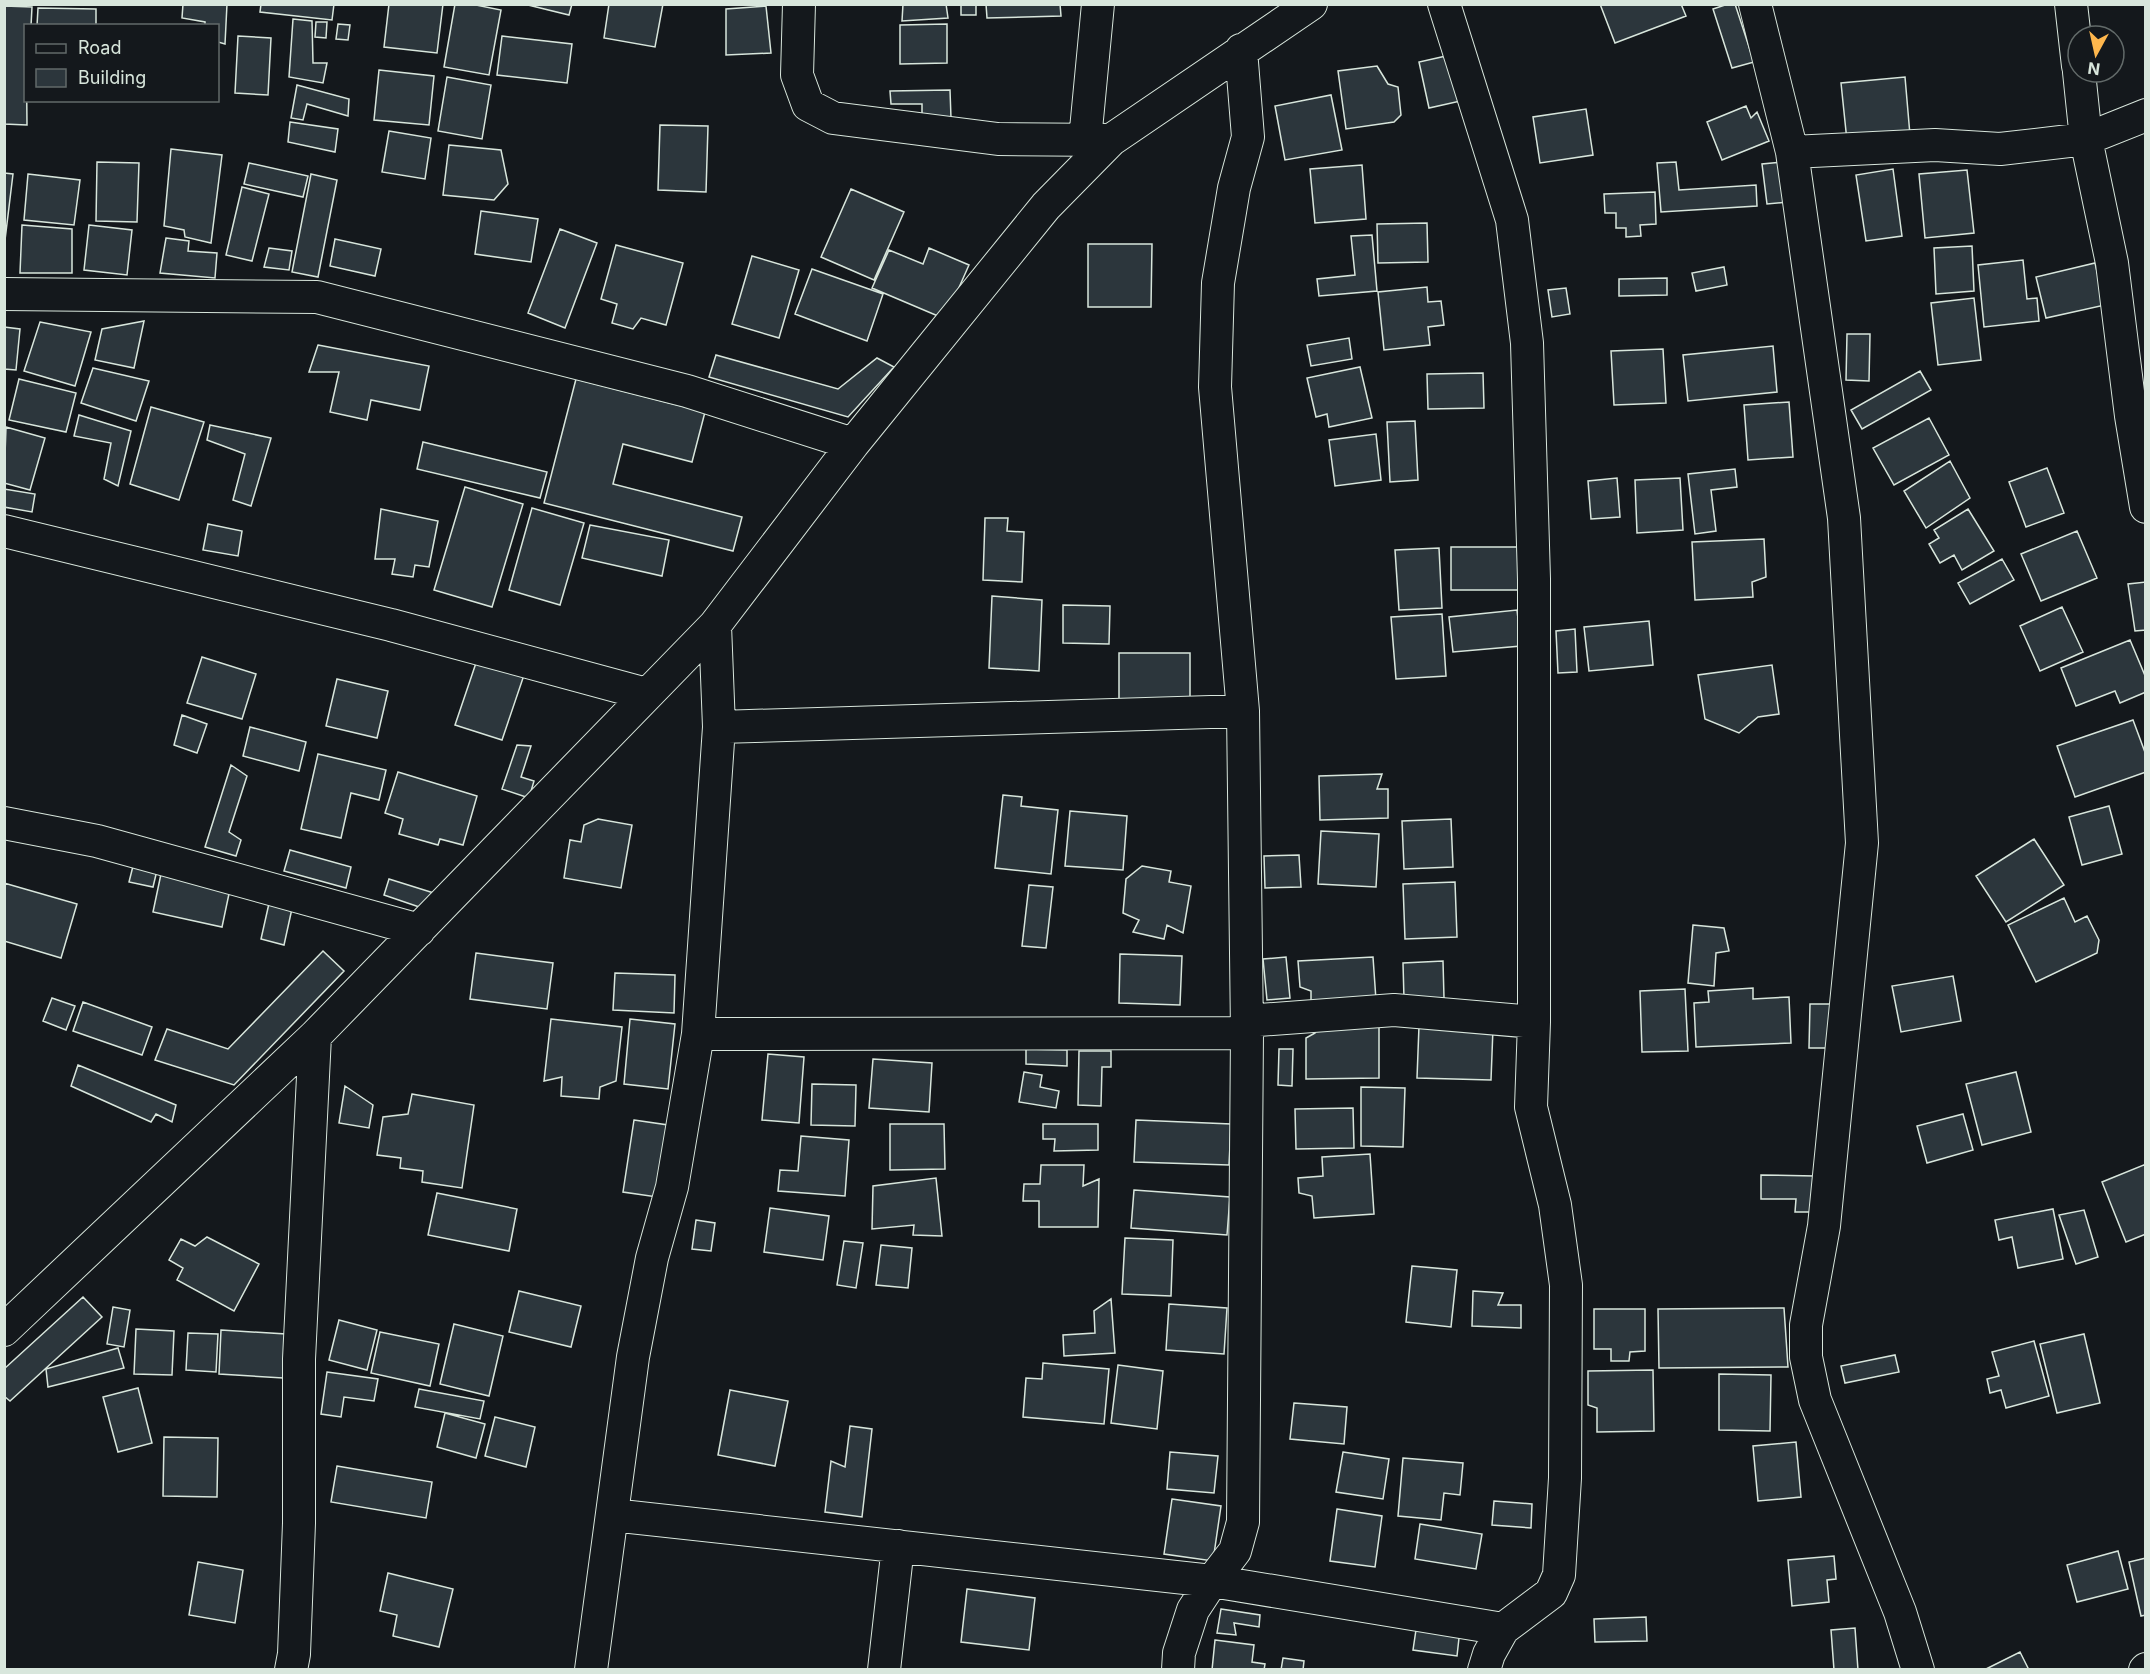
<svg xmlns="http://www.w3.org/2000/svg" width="2150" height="1674" font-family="Inter,sans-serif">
	<rect width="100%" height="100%" fill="#14181c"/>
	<!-- building -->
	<path fill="#2c363c" stroke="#d8e6dc" stroke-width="1.5" d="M183,4H227L225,44L218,42V26H205V22L182,18Z
		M261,4H334L332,20L260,12Z
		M389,4H443L437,53L384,47Z
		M455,4H471L501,10L489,75L444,67Z
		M524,4H572L569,15Z
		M609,4H663L655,47L604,38Z
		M903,4H946L948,18L902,21Z
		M961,4H976V15H961Z
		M986,4H1060L1061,16L987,18Z
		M1600,4H1681L1686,16L1615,43Z
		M1728,4H1735L1754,62L1732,68L1713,9Z
		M4,6L32,7L31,26H26L27,125L4,124Z
		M766,6L771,53L726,55V9Z
		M38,8L96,9V26H37Z
		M293,19L312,21L313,63H327L323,83L289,77Z
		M316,22H327L326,38L315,37Z
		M338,24L350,25L348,40L336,39Z
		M947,24V63L900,64V25Z
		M238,36L271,38L268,95L235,93Z
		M502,36L572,44L567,83L497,75Z
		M1455,54L1465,100L1429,108L1419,62Z
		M1377,66L1388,84L1398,87L1401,115L1394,122L1346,129L1338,71Z
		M379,70L434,76L429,125L374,120Z
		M447,77L491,85L482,139L438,131Z
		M1905,77L1910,135L1847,141L1841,83Z
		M297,85L349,99L348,116L307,104L303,120L291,118Z
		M950,90L951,118H922V104H891L890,91Z
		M1331,95L1342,150L1285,160L1275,106Z
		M1746,106L1751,118L1757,112L1769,141L1722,160L1707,122Z
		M1586,109L1593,155L1540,163L1533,117Z
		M290,122L338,129L335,152L288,142Z
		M660,125L708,126L706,192L658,190Z
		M389,131L431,138L425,179L382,172Z
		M449,145L501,150L508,184L494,200L443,195Z
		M171,149L222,155L211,243L185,237L184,230L164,226Z
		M97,162L139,163L137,222L96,221Z
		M1676,162L1679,190L1756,185L1757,206L1661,212L1657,163Z
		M1783,162L1787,202L1767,204L1762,164Z
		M249,163L308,176L303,197L244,184Z
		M1362,165L1366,219L1315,223L1310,169Z
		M1893,169L1902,236L1866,241L1856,175Z
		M1967,170L1974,233L1925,238L1919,174Z
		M4,173L13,174L5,240H4Z
		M28,174L80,180L74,225L24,220Z
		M311,174L337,180L318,277L292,272Z
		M242,187L269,194L252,261L226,255Z
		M851,189L904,212L874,280L821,257Z
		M1655,192L1656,224L1640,225L1641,236L1626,237V228H1616V213H1605L1604,194Z
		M481,211L538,219L531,262L475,254Z
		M1427,223L1428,262L1378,263L1377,224Z
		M22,225L72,229V273H20Z
		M89,225L132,230L127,275L84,270Z
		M560,229L597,243L565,328L528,313Z
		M1372,235L1377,291L1319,296L1317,279L1355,275L1351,236Z
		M166,238L189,241L188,251L217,253L215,278L160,273Z
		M335,239L381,249L375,276L330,266Z
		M1088,244H1152L1151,307H1088Z
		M616,245L683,263L666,325L641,318L633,329L612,323L617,304L601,299Z
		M1972,246L1974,291L1936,294L1934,248Z
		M269,248L292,251L289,270L264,267Z
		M929,248L969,265L945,319L872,288L889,250L923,264Z
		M752,256L799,270L779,338L732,324Z
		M2023,260L2027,299L2037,298L2039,321L1984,327L1978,265Z
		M2095,263L2105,305L2046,318L2036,277Z
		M1724,267L1727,285L1696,291L1692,273Z
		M812,269L883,294L867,341L795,314Z
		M1667,278V295L1619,296V279Z
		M1427,287L1428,302L1441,301L1444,325L1428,327L1430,345L1384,350L1378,292Z
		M1566,288L1570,314L1552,317L1548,290Z
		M1974,298L1981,360L1938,365L1931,303Z
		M144,321L134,368L95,360L102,329Z
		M40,322L91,332L75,386L24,371Z
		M4,327L20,329L16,370L4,369Z
		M1847,334H1870L1869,381L1846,380Z
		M1349,338L1352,359L1311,366L1307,345Z
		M318,345L429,366L420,410L371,400L367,420L330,412L339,372H309Z
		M1773,346L1777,392L1688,401L1683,355Z
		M1663,349L1666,403L1614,405L1611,351Z
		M716,355L838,389L877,358L894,367L848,417L709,377Z
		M1360,367L1372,418L1329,427L1327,414L1316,417L1307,378Z
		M93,368L149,381L136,421L81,403Z
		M1920,371L1931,390L1862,429L1851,410Z
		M1483,373L1484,408L1428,409L1427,374Z
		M19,379L76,393L66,432L9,420Z
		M576,379L705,412L692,462L623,444L613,484L742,517L733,551L544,503Z
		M1789,402L1793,457L1748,460L1744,405Z
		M151,407L204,422L179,500L130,484Z
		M79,415L131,431L118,486L104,479L111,443L74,436Z
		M1929,418L1949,455L1894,485L1873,448Z
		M1415,421L1418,480L1390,482L1387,422Z
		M210,425L271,438L251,506L233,500L245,454L207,440Z
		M6,427L45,438L30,490L4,483Z
		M1376,434L1381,480L1335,486L1329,440Z
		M423,442L547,472L540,498L417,469Z
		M1950,461L1970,498L1926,528L1904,491Z
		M2047,468L2064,513L2026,527L2009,482Z
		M1735,469L1737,487L1711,490L1716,531L1695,534L1688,474Z
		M1617,478L1620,517L1591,519L1588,481Z
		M1680,478L1683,530L1637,533L1635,480Z
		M465,487L523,504L492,607L434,590Z
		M4,489L35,494L32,512L4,507Z
		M532,508L584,523L560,605L509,590Z
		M381,509L438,521L429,567L415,565L413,577L392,574L395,559H375Z
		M1968,509L1994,551L1962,570L1954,555L1940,563L1929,544L1939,538L1934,530Z
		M985,518H1008L1007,531L1024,532L1022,582L983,580Z
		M208,524L242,531L238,556L203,550Z
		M590,525L669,540L662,576L582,558Z
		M2077,531L2097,578L2041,601L2021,554Z
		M1764,539L1766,577L1752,582L1753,597L1695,600L1692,542Z
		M1451,547H1518V590H1451Z
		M1439,548L1442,608L1399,610L1395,550Z
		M2002,559L2014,580L1970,604L1958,583Z
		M2146,582V630L2135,631L2128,584Z
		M992,596L1042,600L1039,671L989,668Z
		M1063,605L1110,606L1109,644L1063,643Z
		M2062,607L2083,652L2040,671L2020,626Z
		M1517,610L1521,646L1453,652L1449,617Z
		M1442,614L1446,676L1396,679L1391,617Z
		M1649,621L1653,665L1589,671L1584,627Z
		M1575,629L1577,672L1558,673L1556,631Z
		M2130,640L2146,678V692L2120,703L2115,691L2076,706L2061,668Z
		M1119,653H1190V703H1119Z
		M202,657L256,674L242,719L187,703Z
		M477,660L524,675L502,740L455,725Z
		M1772,665L1779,714L1758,717L1739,733L1705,719L1698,675Z
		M337,679L388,691L377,738L326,726Z
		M182,715L207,724L197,753L174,745Z
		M2133,720L2146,755V772L2075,797L2057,746Z
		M250,727L306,742L299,771L243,756Z
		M517,745L531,746L521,777L534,781L529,798L502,789Z
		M318,754L386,770L379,800L351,793L341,838L301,829Z
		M231,765L247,776L229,832L241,840L236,856L205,847Z
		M398,772L477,796L463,845L440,839L438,845L399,834L403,819L385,813Z
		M1382,774L1377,789H1388V818L1320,820L1319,776Z
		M1003,795L1022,797L1021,806L1058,810L1051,874L995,868Z
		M2109,806L2122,854L2082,865L2069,817Z
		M1070,811L1127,816L1123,870L1065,866Z
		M598,819L632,825L621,888L564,878L570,840L581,842L584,825Z
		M1451,819L1453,867L1404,869L1402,821Z
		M1321,831L1379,834L1376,887L1318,884Z
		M2034,839L2064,885L2006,922L1976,876Z
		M290,850L351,867L346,888L284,871Z
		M1299,855L1301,887L1265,888L1264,856Z
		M134,862L158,866L153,887L129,882Z
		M1142,866L1171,871L1169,882L1191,886L1183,933L1167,925L1164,939L1133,932L1139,920L1123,913L1126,879Z
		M161,874L230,889L222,927L153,912Z
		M389,879L437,894L431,911L384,895Z
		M1455,882L1457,937L1405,939L1403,884Z
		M4,883L77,904L61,958L4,941Z
		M1029,885L1053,887L1046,948L1022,946Z
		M2064,898L2075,922L2087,916L2099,940L2097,953L2036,982L2008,925Z
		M270,899L293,904L284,945L261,939Z
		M1693,925L1724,928L1729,951L1716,953L1714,986L1688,983Z
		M323,951L344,971L234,1085L155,1060L167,1029L228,1049Z
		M476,953L553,963L547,1009L470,999Z
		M1120,954L1182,956L1180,1005L1119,1003Z
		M1286,957L1290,998L1267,1000L1263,959Z
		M1373,957L1376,1000L1311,1004V991L1300,987L1298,961Z
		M1443,961L1444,998L1404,999L1403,963Z
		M615,973L675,975L674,1013L613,1010Z
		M1953,976L1961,1021L1901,1032L1892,986Z
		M1753,988V999L1789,997L1791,1043L1696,1047L1694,1003L1709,1002L1708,991Z
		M1685,989L1688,1051L1642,1052L1640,991Z
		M52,998L75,1006L66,1030L43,1021Z
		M83,1002L152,1027L142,1055L73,1031Z
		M1810,1004H1834L1833,1048H1809Z
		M551,1019L622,1027L616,1081L600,1087L599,1099L561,1096L562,1077L544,1081Z
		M630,1019L675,1024L668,1089L624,1084Z
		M1315,1022H1379V1078L1306,1079V1038L1315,1033Z
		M1419,1026L1493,1028L1491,1080L1417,1078Z
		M1026,1049L1067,1050V1066L1026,1064Z
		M1279,1049H1293L1292,1086L1278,1085Z
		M1079,1051H1111V1067H1102L1101,1106L1078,1105Z
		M768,1054L804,1057L799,1123L762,1120Z
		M873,1059L932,1063L929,1112L869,1108Z
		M78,1065L176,1105L172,1122L156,1114L151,1122L71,1086Z
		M1024,1072L1042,1075L1040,1087L1059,1091L1056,1108L1019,1102Z
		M2016,1072L2031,1132L1982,1145L1966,1084Z
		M812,1084L856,1085L855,1126L811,1125Z
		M345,1086L373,1105L369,1128L339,1123Z
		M1361,1087L1405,1088L1403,1147L1361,1146Z
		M412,1094L474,1105L462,1188L422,1182L423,1171L400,1168L401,1158L377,1155L383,1117L408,1114Z
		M1353,1108L1354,1148L1296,1149L1295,1109Z
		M1963,1114L1973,1150L1927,1163L1917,1126Z
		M634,1120L668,1125L657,1197L623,1192Z
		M1136,1120L1231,1124L1229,1165L1134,1162Z
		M890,1124H944L945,1169L890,1170Z
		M1043,1124H1098V1150L1054,1151L1055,1139H1043Z
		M801,1136L849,1140L845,1196L778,1191L780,1170L798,1171Z
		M1370,1154L1374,1214L1314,1218L1312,1196L1299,1193L1298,1178L1323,1176L1322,1157Z
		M2146,1164V1234L2126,1242L2102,1182Z
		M1041,1165H1084L1083,1186L1099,1179L1098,1227H1039V1201H1023L1024,1184H1040Z
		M1761,1175L1815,1176V1212H1795L1796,1199H1761Z
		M936,1178L942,1236L913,1235L914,1225L872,1229L873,1186Z
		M1134,1190L1230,1197L1227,1235L1131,1228Z
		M437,1193L517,1209L509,1251L428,1235Z
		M770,1208L829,1216L823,1260L764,1252Z
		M2053,1209L2063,1259L2018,1268L2012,1237L1999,1240L1995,1220Z
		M2084,1210L2098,1257L2076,1264L2059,1215Z
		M696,1220L715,1223L711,1251L692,1249Z
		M207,1237L259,1264L234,1311L177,1280L183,1268L169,1260L181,1239L195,1246Z
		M1125,1238L1173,1240L1171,1296L1122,1294Z
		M844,1241L863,1243L856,1288L837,1285Z
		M881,1245L912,1248L908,1288L876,1285Z
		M1412,1266L1457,1270L1451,1327L1406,1322Z
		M519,1291L581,1306L571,1347L509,1332Z
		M1473,1291L1503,1293L1498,1305H1521V1328L1472,1326Z
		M83,1297L102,1317L10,1401L4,1396V1369Z
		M1111,1299L1115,1353L1064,1356L1063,1335L1095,1333L1094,1311Z
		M1169,1304L1227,1308L1224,1354L1166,1350Z
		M113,1307L130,1310L124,1347L107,1344Z
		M1784,1308L1788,1367L1659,1368L1658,1309Z
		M1594,1309H1645V1351L1630,1352L1629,1361H1611V1349H1594Z
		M339,1320L377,1330L367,1370L329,1360Z
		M454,1324L503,1336L489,1396L440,1384Z
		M136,1329L174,1331L172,1375L134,1374Z
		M221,1330L286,1334L283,1378L219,1374Z
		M380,1332L439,1344L430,1386L371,1373Z
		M188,1333L218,1334L216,1372L186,1370Z
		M2084,1334L2100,1403L2057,1413L2040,1344Z
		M2034,1341L2049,1396L2006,1408L2001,1390L1990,1393L1987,1379L1999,1376L1992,1352Z
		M118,1348L124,1368L48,1387L46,1369Z
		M1895,1355L1899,1372L1845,1383L1841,1366Z
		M1043,1363L1109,1369L1104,1424L1023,1417L1026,1378L1042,1379Z
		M1118,1365L1163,1371L1157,1429L1111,1423Z
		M1653,1370L1654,1431L1597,1432V1408L1588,1405V1371Z
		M327,1372L378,1379L374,1401L344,1397L341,1417L321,1414Z
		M1719,1374L1771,1375L1770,1431L1719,1430Z
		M138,1388L152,1443L118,1452L103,1397Z
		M419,1389L484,1401L480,1419L415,1407Z
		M730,1390L788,1401L775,1466L718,1455Z
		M1294,1403L1347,1407L1344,1444L1290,1439Z
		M445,1413L485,1424L476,1458L437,1447Z
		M495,1417L535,1427L526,1467L485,1456Z
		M850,1426L872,1429L862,1517L825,1512L831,1461L845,1467Z
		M164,1437L218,1438L217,1497L163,1496Z
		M1796,1442L1801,1497L1758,1501L1753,1446Z
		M1170,1452L1218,1456L1214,1493L1167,1489Z
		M1343,1452L1389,1459L1383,1499L1336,1492Z
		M1403,1458L1463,1463L1460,1495L1444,1493L1441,1520L1398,1516Z
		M337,1466L432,1482L426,1518L331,1502Z
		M1172,1499L1221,1506L1213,1561L1164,1554Z
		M1494,1501L1532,1504L1531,1528L1492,1525Z
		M1337,1509L1382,1516L1375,1567L1330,1561Z
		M1420,1524L1482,1534L1476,1569L1415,1559Z
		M2118,1551L2128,1589L2077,1602L2067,1565Z
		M1834,1556L1836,1579L1827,1580L1829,1602L1792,1606L1788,1560Z
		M2146,1558V1615L2141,1616L2129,1562Z
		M198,1562L243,1570L235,1623L189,1615Z
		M388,1573L453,1589L439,1647L393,1636L397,1615L380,1611Z
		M967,1589L1035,1598L1029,1650L961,1642Z
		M1221,1609L1260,1615L1259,1627L1234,1623L1236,1635L1217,1633Z
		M1646,1617L1647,1641L1595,1642L1594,1619Z
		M1417,1623L1460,1629L1457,1656L1413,1650Z
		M1855,1628L1858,1670H1834L1831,1630Z
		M1215,1640L1254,1645L1252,1662L1265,1664L1264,1670H1212Z
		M2020,1652L2029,1670H1984Z
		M1283,1658L1304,1661L1303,1670H1281Z"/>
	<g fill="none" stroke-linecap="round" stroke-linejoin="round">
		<!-- minor casing -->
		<g stroke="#d8e6dc" stroke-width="34">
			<path id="minor" d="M799,4L797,75L808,105L833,118L998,139L1111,140
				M1444,4L1512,220L1527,343L1534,579V1022L1531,1107L1555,1205L1566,1285L1565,1478L1559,1575L1551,1593L1503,1629L1489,1654L1484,1670
				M1755,4L1792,152L1844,518L1862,843L1824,1226L1806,1325V1357L1815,1400L1900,1612L1918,1670
				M2071,4L2078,66
				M2079,72L2086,139L2112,263L2131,416L2146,507
				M1085,140L1098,4
				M1792,152L1935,145L2000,149L2086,139L2146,115
				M4,294L317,297L687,391L853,444
				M4,531L391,625L646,694
				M719,727L1243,711
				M4,823L97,841L419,930
				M1246,1021L1394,1010L1534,1022
				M698,1034L1247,1033
				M4,1330L315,1036L715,625L853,444L1046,206L1111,140L1311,4
				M612,1515L1212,1581L1503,1629
				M291,1670L294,1654L299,1523V1359L315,1036
				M591,1670L633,1357L652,1258L672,1187L698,1034L719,727L715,625
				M884,1670L898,1546
				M1178,1670L1179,1653L1193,1610L1212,1581L1235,1551L1243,1522L1247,1033L1243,711L1215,387L1218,283L1234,188L1248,137L1241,50
				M2145,1670L2146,1669"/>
		</g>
		<!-- minor -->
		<use href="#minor" stroke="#14181c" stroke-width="32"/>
	</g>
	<!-- border -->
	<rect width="2150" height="1674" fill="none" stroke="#d8e6dc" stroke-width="12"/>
	<!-- legend -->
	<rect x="24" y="24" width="195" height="78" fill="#14181c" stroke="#626a69" stroke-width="1.5"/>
	<rect x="36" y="44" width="30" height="9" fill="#14181c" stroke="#626a69" stroke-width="1.5"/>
	<text x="78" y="54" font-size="18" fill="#d8e6dc">Road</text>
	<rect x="36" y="69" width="30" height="18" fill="#2c363c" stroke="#626a69" stroke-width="1.5"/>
	<text x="78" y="84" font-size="18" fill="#d8e6dc">Building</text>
	<!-- north arrow -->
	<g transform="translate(2096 54) rotate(188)"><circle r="28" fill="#14181c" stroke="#626a69" stroke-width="1.5"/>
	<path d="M0-4.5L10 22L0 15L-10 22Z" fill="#ffb74d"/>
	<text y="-9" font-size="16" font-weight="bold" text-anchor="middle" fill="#d8e6dc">N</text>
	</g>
</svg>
